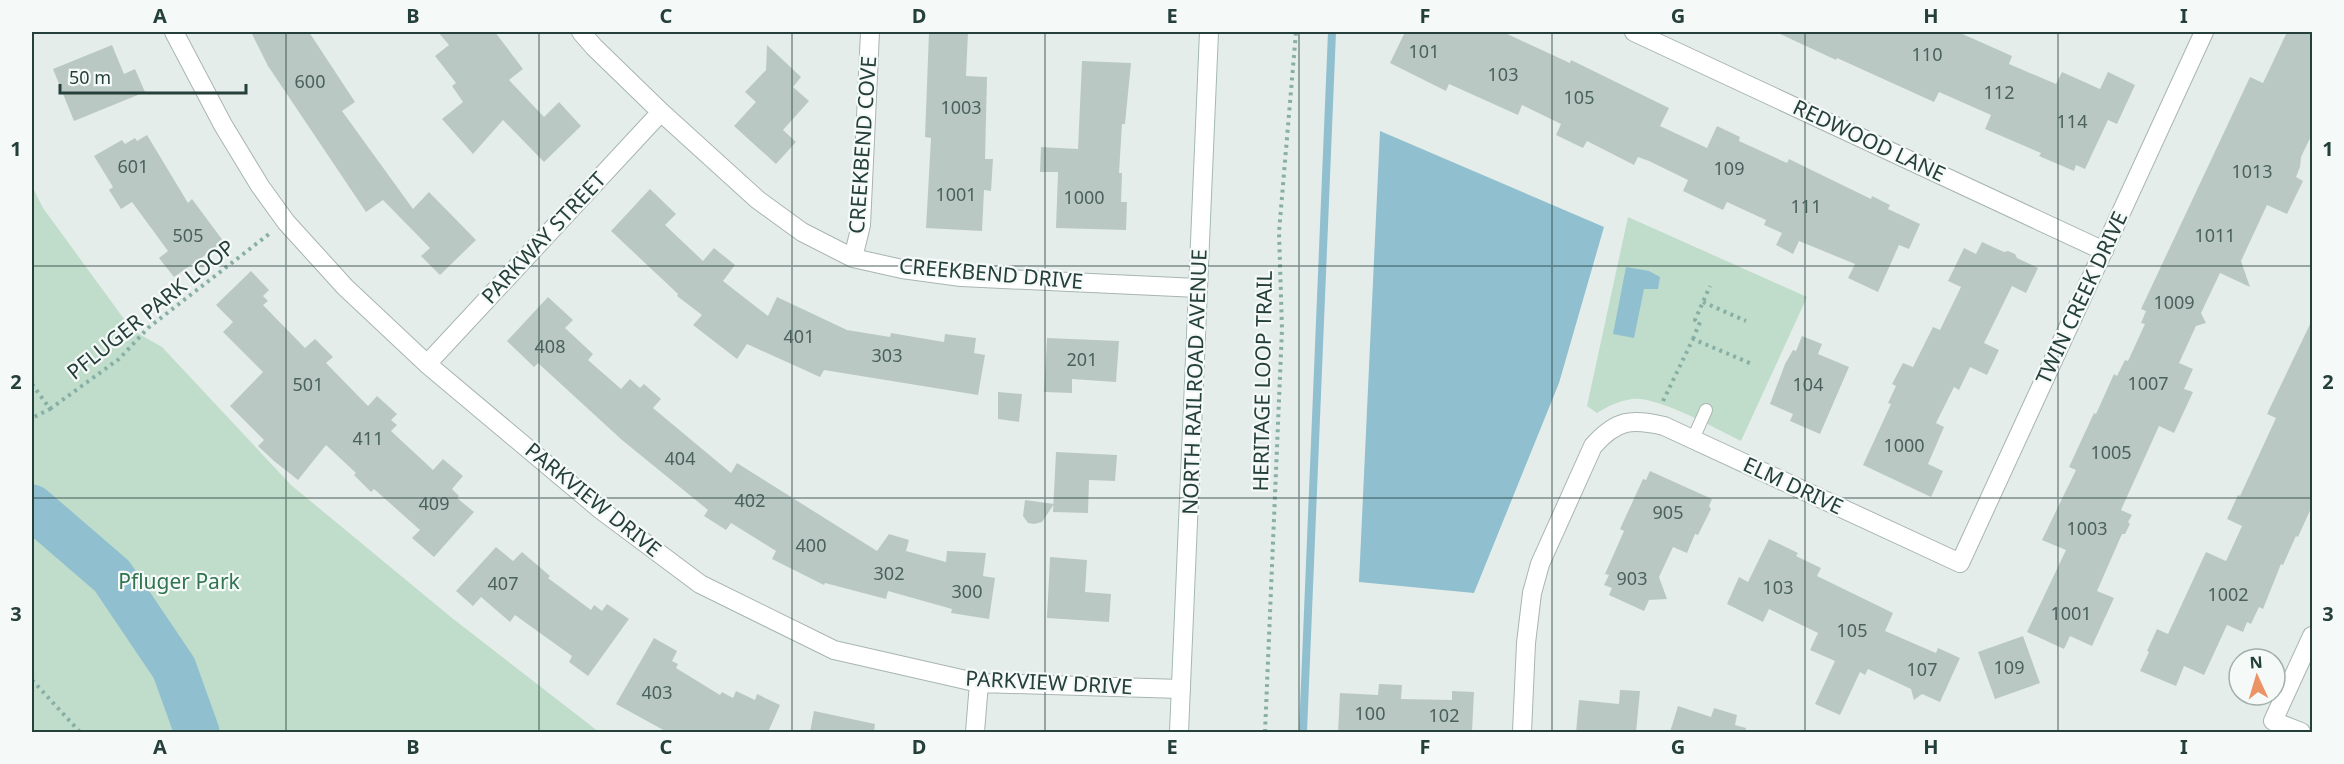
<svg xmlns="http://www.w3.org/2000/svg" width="2344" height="764" font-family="'Noto Sans',sans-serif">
	<rect width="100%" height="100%" fill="#e5edea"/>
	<!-- green -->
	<path fill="#bfddca" d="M32,186L43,208L132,330L162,347L291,485L452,618L599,732H32Z
		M1628,217L1807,297L1741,441C1716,429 1658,396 1632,399C1619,401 1608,406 1597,413L1587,406Z"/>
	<!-- water -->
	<path fill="#90bfcf" d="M1380,131L1604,227L1559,383L1474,593L1359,582Z
		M1626,267L1649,271L1660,277L1658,289H1644L1634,338L1613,334Z"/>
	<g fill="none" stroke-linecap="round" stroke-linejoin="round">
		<!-- stream -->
		<path stroke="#90bfcf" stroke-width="8" d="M1303,732L1332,32"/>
		<!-- river -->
		<path stroke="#90bfcf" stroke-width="45" d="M32,507L112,576L174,668L197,732"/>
	</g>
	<!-- building -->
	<path fill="#bac8c4" d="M251,32H309L355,102L342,111L413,209L429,192L476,240L440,275L421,256L430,248L383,200L366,212L268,66Z
		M438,32H495L523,69L509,80L544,117L559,102L581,126L544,162L503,120L473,154L442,119L463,102L452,86L456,83L435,56L449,45Z
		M929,32H968L966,76L987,77L985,159H993L991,191L984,190L982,231L926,228L931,138L925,137Z
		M1405,32H1503L1570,63L1571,60L1669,108L1660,126L1707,148L1717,126L1740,137L1739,141L1787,163L1789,159L1871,199L1872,196L1890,205L1888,209L1920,224L1909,249L1899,245L1878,292L1848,278L1855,264L1799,241L1793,254L1776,245L1782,233L1764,225L1766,220L1727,202L1723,210L1683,191L1688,180L1649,161L1638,157L1634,165L1587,141L1583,148L1556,135L1561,124L1522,105L1518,115L1449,84L1446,91L1390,63Z
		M1776,32H1958L2012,56L2009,64L2056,84L2062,72L2100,89L2108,72L2135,85L2117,124L2108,120L2085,169L2076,165L2074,171L2039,156L2041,153L1985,129L1991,115L1939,92L1934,102L1837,58L1836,60Z
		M2287,32H2313V132L2301,157L2300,167L2296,177L2303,181L2287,214L2267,205L2241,261L2250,287L2220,273L2201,313L2206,323L2196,326L2179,363L2193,369L2184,389L2193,392L2174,433L2159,426L2121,510L2132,515L2128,522L2130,524L2125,534H2122L2097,591L2114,598L2092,646L2070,636L2064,649L2027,632L2066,550L2042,540L2076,470L2069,467L2094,413L2096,414L2114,374L2117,376L2125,360L2128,361L2145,324L2141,323L2146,311L2141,309L2250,77L2263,83Z
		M112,45L124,74L135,69L145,92L74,121L53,69Z
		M767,45L801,77L793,87L809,101L783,130L796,142L776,164L734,126L756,102L745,92L766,70Z
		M1082,61L1131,63L1125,124H1122L1119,173H1122L1121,202H1127L1126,230L1056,228L1058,172H1040L1041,147L1078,149Z
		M147,135L188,203L192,199L224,242L174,277L159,258L168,251L132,202L121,209L109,190L113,187L94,156L122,140L125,144L135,138L137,141Z
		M650,189L676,214L665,225L703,261L714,248L735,265L723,281L768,316L777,297L847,330L890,337L891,333L944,342L945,334L976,338L974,353L985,355L978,395L824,370L820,377L747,344L737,359L693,325L702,315L677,296L678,294L611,231Z
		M1982,242L2004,252L2008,251L2015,254L2017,258L2038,268L2026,293L2012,286L1984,343L1999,350L1987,375L1970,367L1959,390L1954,387L1936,423L1944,427L1928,464L1943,471L1931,497L1863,465L1891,404L1888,403L1896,386L1892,384L1903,363L1913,367L1933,327L1940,330L1961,287L1948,281L1964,248L1976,254Z
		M251,271L269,290L263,296L268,301L263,305L305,348L315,339L333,357L326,363L368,406L377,396L397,414L391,420L397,425L391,431L433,470L443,459L463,476L452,489L459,496L457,498L474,512L434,557L412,538L420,530L374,489L371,492L354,475L356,473L326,445L298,480L274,461L258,446L264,440L230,406L263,372L223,332L233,322L216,305Z
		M548,297L573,320L565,328L593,354L588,360L621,389L630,379L640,388L644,384L661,399L653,408L731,473L737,463L877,551L889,534L909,540L906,551L946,562L947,551L986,553L983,576L995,578L989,619L951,613L952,609L888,591L886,599L825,583L824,585L772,559L776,551L731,523L726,530L704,516L708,510L622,440L538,363L534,367L507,341Z
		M2313,318V504L2298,537L2296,536L2283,565L2281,564L2263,609L2259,607L2251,624L2247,622L2243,632L2227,625L2204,675L2184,666L2176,686L2140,671L2149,652L2147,651L2157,629L2168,634L2206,552L2226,561L2242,526L2227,519L2238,495L2240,496L2276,418L2267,414Z
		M1802,336L1822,344L1818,354L1849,367L1820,434L1790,421L1793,414L1770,404L1785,364L1793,350L1796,351Z
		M1047,338L1119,341L1116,382L1072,379V393L1044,392Z
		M998,392L1022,394L1019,422L998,419Z
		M1056,452L1117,455L1115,481L1089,480L1088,513L1053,512Z
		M1650,471L1712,499L1709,506L1711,509L1698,535L1695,534L1687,553L1673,547L1659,577L1667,599L1649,600L1644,611L1609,595L1612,588L1604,585L1609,575L1605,574L1624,531L1620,529L1643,479L1646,480Z
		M1025,500L1054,504L1042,522L1034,524L1028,523L1023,516Z
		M1769,539L1798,553L1796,556L1821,568L1817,576L1893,613L1885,631L1936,653L1938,648L1960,658L1940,702L1922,694L1914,700L1911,689L1868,669L1865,675L1860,672L1840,715L1815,704L1835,661L1810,650L1818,633L1769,609L1763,622L1727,604L1739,577L1748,582Z
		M496,547L513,561L522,552L550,576L548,578L591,610L594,605L602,611L607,604L629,619L588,676L569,662L572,656L515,615L510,622L481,597L473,606L456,591Z
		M1050,557L1087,560L1085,592L1111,594L1109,622L1047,618Z
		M2023,636L2040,683L1995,699L1978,652Z
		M654,638L677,651L672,661L678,664L676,668L720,695L722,692L733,698L736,691L755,700L757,694L780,705L768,732H667L616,704Z
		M1379,684L1402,685L1401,699L1452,700V691L1474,692L1472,732H1338L1340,693L1378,695Z
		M1620,690L1640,691L1636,732H1576L1579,700L1619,704Z
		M1678,706L1711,717L1714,708L1737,715L1735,725L1746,728L1745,732H1670Z
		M814,711L875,724L874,732H810Z"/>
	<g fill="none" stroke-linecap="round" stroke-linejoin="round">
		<!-- lane casing -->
		<g stroke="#a8b5b2" stroke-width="14">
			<path id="lane" d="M1693,439L1706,410"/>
		</g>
		<!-- street casing -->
		<g stroke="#a8b5b2" stroke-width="20">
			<path id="street" d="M174,32L223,125L260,186L286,222L345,287L427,364L601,510L700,584L834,650L979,683L1181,689
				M581,32L594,47L661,112L758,200L802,232L853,258L902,269L961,277L1198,288
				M1634,32L2104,251
				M853,258L861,225L870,32
				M427,364L661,112
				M975,732L979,683
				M1522,732L1526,643L1532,593L1540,564L1593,446C1616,420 1631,418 1664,426L1960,563L2204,32
				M2301,732L2273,721L2312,636"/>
		</g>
		<!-- secondary casing -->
		<g stroke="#a4b9b3" stroke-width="20">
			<path id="secondary" d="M1179,732L1209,32"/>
		</g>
		<!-- path -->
		<path stroke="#87afa6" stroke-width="4" stroke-dasharray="3 4.5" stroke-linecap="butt" d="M1703,302L1746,321
			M1693,339L1700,322L1695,320L1710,286
			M32,384L50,409L32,418
			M1663,401L1693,339L1752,364
			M50,409L119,359L148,328L269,234
			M32,680L80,732
			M1265,732L1282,329L1279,232L1296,32"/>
		<!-- lane -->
		<use href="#lane" stroke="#fff" stroke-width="12"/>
		<!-- street -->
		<use href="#street" stroke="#fff" stroke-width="18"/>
		<!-- secondary -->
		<use href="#secondary" stroke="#fff" stroke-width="18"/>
	</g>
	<!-- grid -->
	<path fill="none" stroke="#253f3a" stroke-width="1.5" stroke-opacity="0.55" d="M286,32V732M539,32V732M792,32V732M1045,32V732M1299,32V732M1552,32V732M1805,32V732M2058,32V732M32,266H2312M32,498H2312"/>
	<g text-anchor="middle" stroke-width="4.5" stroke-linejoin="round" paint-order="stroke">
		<!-- number labels -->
		<g font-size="18" fill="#4a615c">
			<text x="1424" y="58">101</text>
			<text x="1927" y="61">110</text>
			<text x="1503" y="81">103</text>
			<text x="310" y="88">600</text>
			<text x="1999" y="99">112</text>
			<text x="1579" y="104">105</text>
			<text x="961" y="114">1003</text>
			<text x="2072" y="128">114</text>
			<text x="133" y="173">601</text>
			<text x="1729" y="175">109</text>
			<text x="2252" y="178">1013</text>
			<text x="956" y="201">1001</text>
			<text x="1084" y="204">1000</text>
			<text x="1806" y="213">111</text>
			<text x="188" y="242">505</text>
			<text x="2215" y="242">1011</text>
			<text x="2174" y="309">1009</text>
			<text x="799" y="343">401</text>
			<text x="550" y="353">408</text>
			<text x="887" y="362">303</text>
			<text x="1082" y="366">201</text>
			<text x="2148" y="390">1007</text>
			<text x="308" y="391">501</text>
			<text x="1808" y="391">104</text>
			<text x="368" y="445">411</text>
			<text x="1904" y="452">1000</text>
			<text x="2111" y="459">1005</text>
			<text x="680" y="465">404</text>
			<text x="750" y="507">402</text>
			<text x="434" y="510">409</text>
			<text x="1668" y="519">905</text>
			<text x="2087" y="535">1003</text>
			<text x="811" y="552">400</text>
			<text x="889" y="580">302</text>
			<text x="1632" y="585">903</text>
			<text x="503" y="590">407</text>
			<text x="1778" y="594">103</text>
			<text x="967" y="598">300</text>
			<text x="2228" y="601">1002</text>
			<text x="2071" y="620">1001</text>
			<text x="1852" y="637">105</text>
			<text x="2009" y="674">109</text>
			<text x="1922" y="676">107</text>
			<text x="657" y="699">403</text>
			<text x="1370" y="720">100</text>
			<text x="1444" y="722">102</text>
		</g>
		<!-- street labels -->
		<g font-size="21" fill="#253f3a" stroke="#f5faf8">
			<text transform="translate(1869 141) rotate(25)" y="7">REDWOOD LANE</text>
			<text transform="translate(863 145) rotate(-86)" y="7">CREEKBEND COVE</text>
			<text transform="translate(544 238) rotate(-47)" y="7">PARKWAY STREET</text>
			<text transform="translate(991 274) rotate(5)" y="7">CREEKBEND DRIVE</text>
			<text transform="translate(2082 298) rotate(-65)" y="7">TWIN CREEK DRIVE</text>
			<text transform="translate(151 310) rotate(-39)" y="7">PFLUGER PARK LOOP</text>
			<text transform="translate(1263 381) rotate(-89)" y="7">HERITAGE LOOP TRAIL</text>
			<text transform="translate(1195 382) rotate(-88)" y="7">NORTH RAILROAD AVENUE</text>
			<text transform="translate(1793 486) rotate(25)" y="7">ELM DRIVE</text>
			<text transform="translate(593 500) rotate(39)" y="7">PARKVIEW DRIVE</text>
			<text transform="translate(1049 683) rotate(3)" y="7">PARKVIEW DRIVE</text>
		</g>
		<!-- park labels -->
		<g font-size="21" fill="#317451" stroke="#f5faf8">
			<text x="179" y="589">Pfluger Park</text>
		</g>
	</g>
	<!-- border -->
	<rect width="2344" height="764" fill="none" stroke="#f5faf8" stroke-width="66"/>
	<!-- north arrow -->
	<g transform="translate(2257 677) rotate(356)"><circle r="28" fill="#f5faf8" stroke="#a2afac" stroke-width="1.5"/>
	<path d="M0-4.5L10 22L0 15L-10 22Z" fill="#eb9365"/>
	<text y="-9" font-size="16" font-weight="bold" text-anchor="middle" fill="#253f3a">N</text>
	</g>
	<!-- scale -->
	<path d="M60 84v9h186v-9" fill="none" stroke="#253f3a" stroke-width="3"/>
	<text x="69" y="84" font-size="18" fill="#253f3a" stroke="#f5faf8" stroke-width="4.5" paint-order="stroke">50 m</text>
	<rect x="33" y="33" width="2278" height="698" fill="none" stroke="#253f3a" stroke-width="2"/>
	<g font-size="20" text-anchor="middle" font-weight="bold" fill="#253f3a">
		<text x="160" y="23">A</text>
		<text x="413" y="23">B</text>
		<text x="666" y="23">C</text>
		<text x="919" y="23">D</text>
		<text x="1172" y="23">E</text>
		<text x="1425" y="23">F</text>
		<text x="1678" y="23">G</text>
		<text x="1931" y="23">H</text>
		<text x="2184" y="23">I</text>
		<text x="16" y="156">1</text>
		<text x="2328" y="156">1</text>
		<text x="16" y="389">2</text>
		<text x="2328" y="389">2</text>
		<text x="16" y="621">3</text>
		<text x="2328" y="621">3</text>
		<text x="160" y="754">A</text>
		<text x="413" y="754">B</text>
		<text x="666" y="754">C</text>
		<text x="919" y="754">D</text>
		<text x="1172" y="754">E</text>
		<text x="1425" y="754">F</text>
		<text x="1678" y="754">G</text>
		<text x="1931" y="754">H</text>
		<text x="2184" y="754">I</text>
	</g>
</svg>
